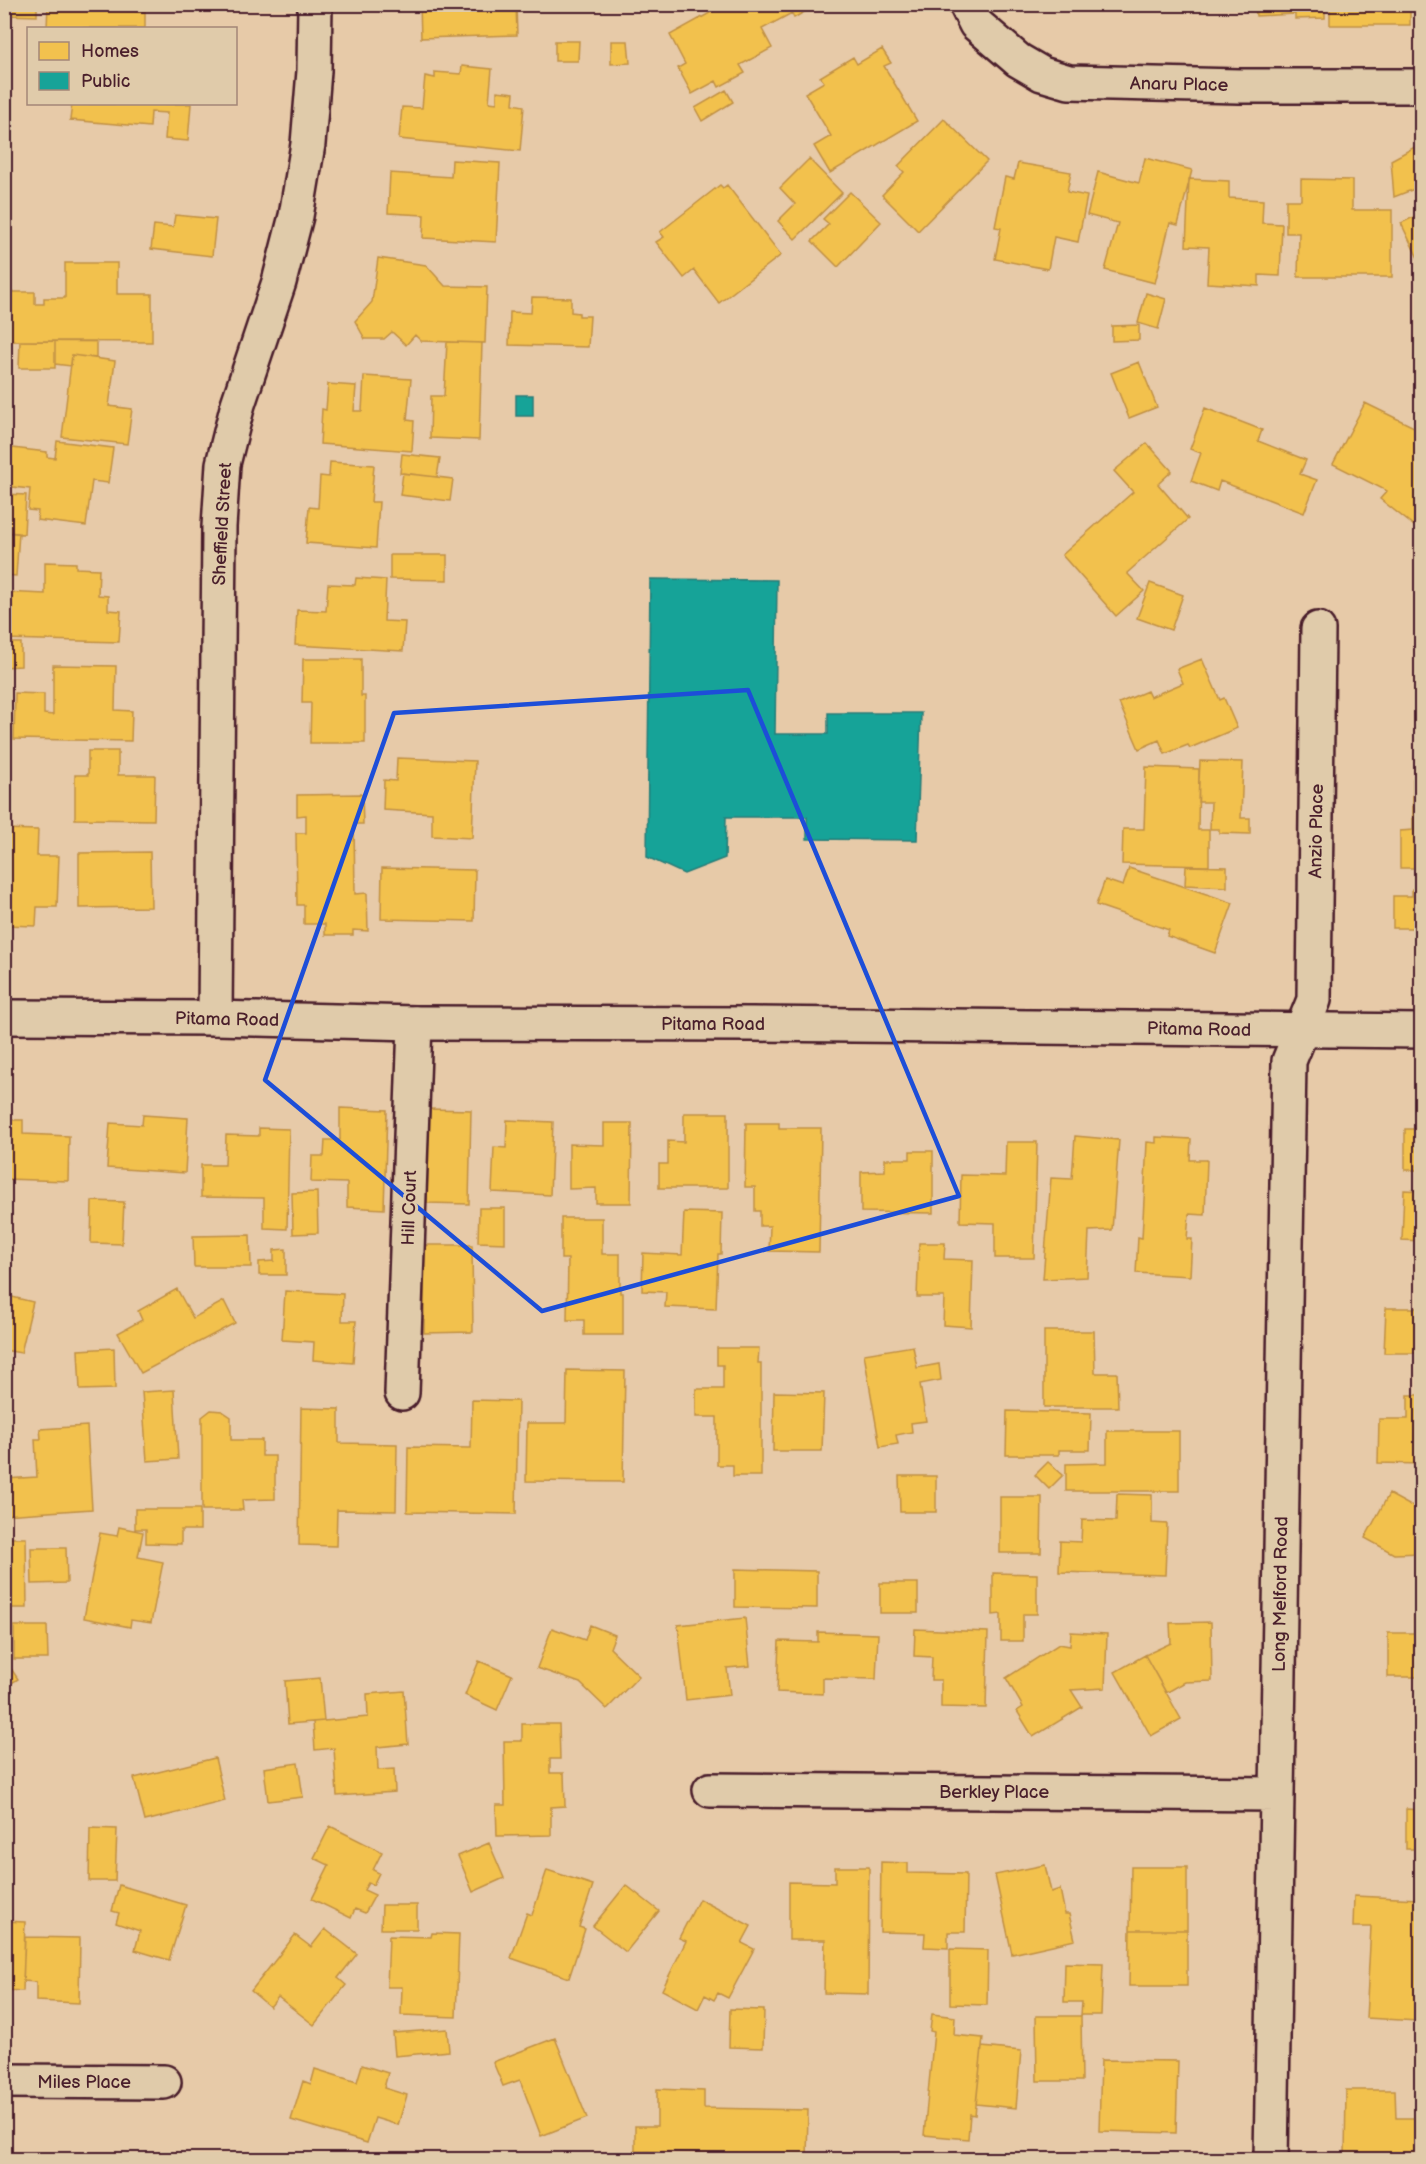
<svg xmlns="http://www.w3.org/2000/svg" width="1426" height="2164" font-family="'Balsamiq Sans',sans-serif">
	<rect width="100%" height="100%" fill="#e7caa8"/>
	<filter id="ink" filterUnits="userSpaceOnUse"><feTurbulence type="fractalNoise" baseFrequency=".0167" numOctaves="2"/><feDisplacementMap in="SourceGraphic" scale="12" xChannelSelector="R" yChannelSelector="G"/><feConvolveMatrix kernelMatrix="1 2 1 2 8 2 1 2 1" color-interpolation-filters="sRGB"/></filter>
	<g filter="url(#ink)">
		<!-- homes -->
		<path fill="#f2c14e" stroke="#c09044" stroke-width="1.5" d="M4,4H37V16L4,15Z
			M48,4H115V10L145,12V28H47Z
			M420,4H516L517,35L421,38Z
			M726,4H787L792,13L762,29L772,48L740,65L745,73L719,87L716,81L692,94L678,68L685,64L670,35Z
			M787,4H818L794,18Z
			M1255,4H1325V18L1295,19V14L1256,16Z
			M1330,4H1410V25H1330Z
			M555,41H579L578,61H555Z
			M611,41H628L630,63L611,64Z
			M882,49L891,63L884,66L917,121L830,173L814,146L831,136L805,93L824,82L820,77L853,57L857,64Z
			M462,66L492,69L489,102L497,103V91L514,93L513,104L524,106L520,151L399,139L402,107L422,108L425,76L435,78V72L461,74Z
			M726,90L733,102L702,121L695,108Z
			M72,104H191L188,141L165,139L167,113L151,112L150,127L70,120Z
			M944,119L987,161L918,231L882,195L904,172L898,166Z
			M1422,143V186L1394,197L1391,160Z
			M1145,158L1192,170L1178,225L1170,223L1155,283L1105,270L1118,223L1087,215L1098,172L1139,183Z
			M809,159L842,193L795,239L778,221L795,204L780,188Z
			M452,160L500,163L496,242L423,238L424,215L388,213L390,173L451,177Z
			M1018,163L1071,172L1067,192L1087,196L1078,242L1054,237L1048,269L995,259L1001,228L995,227L1005,177L1014,179Z
			M1189,179L1229,181V198L1263,200L1262,223L1282,224L1280,276L1259,275V286L1207,283L1209,247L1186,246Z
			M1301,179L1352,180V210H1392V277H1298L1299,233H1286V200H1301Z
			M720,185L723,188L727,185L781,255L719,303L694,270L684,278L656,242L664,237L660,232Z
			M850,192L881,222L838,267L812,241L829,224L823,219Z
			M1422,213V261L1420,262L1401,223Z
			M175,215L216,219L212,256L151,249L154,225L173,227Z
			M378,258L426,265L445,286L487,287L485,343L421,341L415,335L406,345L392,332L384,339H365L355,321L372,302Z
			M65,263H117V294H152V342L4,341V292H35V304H44V298H65Z
			M1146,293L1166,299L1158,329L1138,323Z
			M532,297L571,298V312L579,313V316H590L588,347L509,345L510,312L531,313Z
			M1139,325V340L1112,341V326Z
			M20,341H55V368H19Z
			M55,341H96V358L72,355L71,366L55,364Z
			M447,342L482,343L479,440L430,438L431,396H444Z
			M72,355L115,361L109,406L132,409L127,444L62,437Z
			M1139,362L1157,407L1129,418L1111,373Z
			M364,376L411,379L407,420L414,421L412,451L320,444L322,409L326,410L328,384L356,386L354,411H362Z
			M1365,403L1422,431V525L1418,529L1380,499L1387,491L1333,464Z
			M1205,408L1262,430L1258,441L1306,460L1300,474L1317,480L1304,513L1220,481L1217,491L1191,481L1201,453L1190,449Z
			M57,441L113,448L108,483L92,481L86,526L37,520L38,511L28,510L30,489L4,486V447L47,452V457L55,458Z
			M1147,443L1172,471L1158,484L1188,519L1127,573L1144,591L1116,616L1062,555L1133,492L1114,471Z
			M402,454L440,458L437,477L400,473Z
			M330,462L374,465L371,502H379L376,548L306,543L309,507L318,508L320,476L329,477Z
			M403,473L453,479L450,501L400,495Z
			M4,494L26,495L24,534L4,532Z
			M4,532L19,533L16,576L4,575Z
			M390,555H447V580L390,579Z
			M45,562L76,563V568L99,569L98,595L108,596V610L121,611L119,642L4,639V592L45,594Z
			M356,578L386,580L384,621L405,622L403,651L295,645L297,610L326,611L328,584L355,585Z
			M1150,583L1183,595L1171,630L1137,618Z
			M4,643H21V666L4,667Z
			M303,659H361V696H365V743H310L311,703H302Z
			M1202,659L1220,700L1224,698L1237,728L1190,748L1188,745L1165,754L1159,740L1139,749L1119,703L1147,691L1150,697L1183,683L1177,669Z
			M53,665L116,666L115,710L132,711L131,741L14,739L15,693L44,694V714L53,715Z
			M88,751H118V775H155L154,820L75,819V775H88Z
			M397,758L475,761L472,838L432,836V813L383,810L384,780L396,781Z
			M1200,761L1243,762L1241,818H1250V834L1219,833V829H1210L1211,802H1198Z
			M1146,767L1199,769L1198,830H1209V866L1122,864L1123,829H1144Z
			M1413,779H1422V868H1400V831L1413,830Z
			M362,794L363,824H354L355,894L367,893L368,931L353,930V935H325V924H304V905H297L296,833H306V815L297,816V795Z
			M4,829L38,830L37,856H59L57,907H37L36,926L4,925Z
			M150,852L151,907L79,908V853Z
			M1186,866L1227,867V887L1185,885Z
			M382,868L475,870L474,921L381,919Z
			M1129,868L1233,903L1215,953L1167,936L1169,930L1096,905L1105,880L1123,886Z
			M1412,889H1422V928H1393V896H1412Z
			M340,1108L387,1110L384,1209L347,1207V1183L311,1182L312,1156H324L325,1140H340Z
			M429,1109L471,1110L469,1204L427,1203Z
			M684,1113H728V1188H659V1164H668V1141L684,1142Z
			M143,1115L188,1118L185,1173L107,1168L110,1123L142,1125Z
			M4,1120H23V1134L69,1136L68,1181L4,1179Z
			M507,1120L553,1122L550,1195L492,1192L494,1147L506,1148Z
			M604,1123H632L631,1203H596V1188L569,1189V1144L604,1145Z
			M746,1123H779V1128H821L819,1252L769,1251L770,1226H760V1211H755V1187H745Z
			M259,1128L289,1129L287,1229L264,1228V1198L201,1197V1165H225L226,1135L259,1136Z
			M1405,1129H1422V1170H1405Z
			M1075,1136L1119,1140L1112,1230L1089,1231L1087,1277L1043,1279L1051,1178L1072,1179Z
			M1156,1137L1191,1139L1190,1160H1207L1205,1215L1189,1214L1187,1239H1192L1190,1276L1136,1273L1138,1237L1142,1238L1147,1142L1156,1143Z
			M1006,1142H1037L1034,1258H995V1223L960,1222L961,1175L1005,1176Z
			M910,1151H933V1213L861,1212V1172L885,1171V1159H910Z
			M1404,1190L1422,1191V1241L1402,1240Z
			M317,1192L318,1233L293,1234L292,1193Z
			M92,1201L124,1202L122,1244L91,1243Z
			M479,1208H505V1243L478,1242Z
			M684,1212L722,1213L721,1254H718L716,1309L665,1307L666,1292L642,1291L643,1253L682,1255Z
			M561,1218H602V1254H620V1293H623V1335H584V1320H567L568,1259H561Z
			M250,1235L251,1267H194L193,1236Z
			M919,1243H945L944,1259L973,1260L971,1327L943,1325L944,1297H917Z
			M423,1245H472L473,1332L424,1333V1275H417Z
			M286,1249V1275H259V1262L274,1261V1250Z
			M177,1289L193,1318L224,1301L235,1323L141,1373L118,1333L142,1320L138,1311Z
			M285,1291L343,1294L342,1321H356L353,1363L313,1360L314,1342L282,1340Z
			M4,1295L33,1302L21,1353L4,1350Z
			M1386,1308H1422V1353H1384Z
			M1044,1331H1094L1095,1373H1117L1118,1407H1044Z
			M913,1346L917,1368L939,1364L941,1380L920,1384L926,1421L911,1423L912,1432L896,1435L898,1444L880,1447L864,1354Z
			M114,1348L115,1389L80,1390L78,1350Z
			M717,1348H759L758,1363H761V1476H733V1465H717V1417H696V1389H723V1365H717Z
			M567,1370L625,1371L623,1482L526,1481L527,1423H566Z
			M174,1390L178,1459L147,1461L142,1392Z
			M774,1392L824,1393L822,1451H773Z
			M1408,1395H1422V1464L1378,1463L1379,1419H1408Z
			M472,1400L518,1401L516,1514L407,1512L408,1447L471,1448Z
			M301,1408L339,1409V1443L397,1444L396,1511L337,1510L336,1546L299,1545Z
			M211,1410L222,1411L231,1417V1440H262V1456H275V1499L242,1500L243,1510H202V1417Z
			M1007,1411L1091,1413L1090,1450H1059V1455H1006Z
			M87,1426L92,1509L4,1515V1479L37,1477L35,1439H41L40,1429Z
			M1107,1431H1179V1491H1066V1464L1107,1463Z
			M1048,1462L1063,1475L1049,1489L1035,1475Z
			M899,1476H936V1512H900Z
			M1117,1494L1152,1495V1523L1167,1524L1165,1575L1059,1572L1060,1541L1081,1542L1082,1520L1116,1521Z
			M1389,1494L1409,1505L1422,1506V1553L1394,1554L1365,1538Z
			M1000,1497H1042L1041,1553H1000Z
			M135,1509H200V1530H181V1544L146,1543V1529H135Z
			M119,1527L143,1532L138,1557L163,1562L151,1623L131,1620L130,1627L84,1618L100,1533L117,1536Z
			M4,1538H26L27,1608H4Z
			M31,1548H66L67,1583L32,1584Z
			M735,1569L817,1571V1608L735,1607Z
			M993,1573L1037,1574V1614H1023V1641H1001V1614L993,1615Z
			M880,1583H918V1613H880Z
			M1414,1616H1422V1677H1388V1633H1414Z
			M745,1618L750,1666L727,1668L730,1695L686,1700L678,1625Z
			M1211,1622L1212,1681L1185,1682L1166,1693L1145,1655L1171,1643L1170,1623Z
			M590,1625L615,1635L610,1648L639,1676L607,1709L580,1683L537,1668L552,1628L585,1640Z
			M14,1626H47L48,1659H14Z
			M915,1629L988,1632L986,1708L941,1707V1680H931L932,1657L914,1656Z
			M818,1632L878,1634L876,1679L823,1678V1694L777,1692L779,1641L818,1642Z
			M1071,1632L1107,1634L1105,1688L1071,1690L1082,1707L1033,1737L1017,1711L1023,1707L1006,1678L1059,1644L1070,1646Z
			M1145,1655L1181,1719L1151,1736L1115,1672Z
			M4,1658L18,1679L4,1688Z
			M479,1661L512,1675L497,1710L465,1695Z
			M320,1678L324,1721L288,1724L285,1681Z
			M404,1691L408,1744L377,1747L378,1770L394,1769L395,1792L337,1796L334,1748L315,1750L313,1722L368,1717L367,1694Z
			M522,1724H559L560,1759H550V1773H564L565,1806L551,1807V1835L497,1836L496,1805H505L504,1741H522Z
			M215,1758L225,1801L145,1821L134,1778Z
			M298,1763L303,1797L268,1801L264,1768Z
			M1406,1809L1422,1810V1849H1406Z
			M330,1826L382,1852L373,1870L379,1873L373,1885L368,1883L364,1890L375,1895L365,1913L355,1909L351,1918L312,1899L329,1865L314,1858Z
			M90,1828L117,1829L115,1881H89Z
			M489,1843L504,1878L473,1892L458,1856Z
			M881,1862L908,1863V1873L966,1874L965,1932H948V1948L924,1947L925,1933L880,1932Z
			M1045,1865L1051,1892L1060,1889L1065,1914H1069L1075,1940L1012,1954L995,1875Z
			M835,1867H869L868,1994L824,1993L825,1940H789V1882L835,1883Z
			M1131,1867H1187V1930H1130Z
			M547,1870L593,1885L579,1927L585,1929L569,1978L511,1958L527,1913L532,1915Z
			M119,1885L186,1905L169,1960L135,1950L140,1931L116,1923L119,1913L112,1911Z
			M626,1885L659,1911L626,1952L593,1926Z
			M1354,1896L1419,1899V1909H1422V1996H1419L1418,2021L1366,2018L1371,1927H1353Z
			M699,1899L751,1926L742,1943L754,1949L728,1998L718,1993L714,2000L705,1995L698,2009L662,1990L686,1941L679,1938Z
			M382,1905H417V1929H381Z
			M4,1921L25,1922L23,1991L4,1990Z
			M325,1929L357,1954L338,1978L346,1985L314,2025L278,1997L270,2007L251,1991L295,1935L311,1947Z
			M1130,1930H1187V1986H1129Z
			M432,1933L459,1934L456,2017L401,2015L402,1987H387L389,1936L431,1937Z
			M25,1937L80,1938L79,2003L36,2001V1982L23,1981Z
			M950,1949L988,1950L987,2005L950,2004Z
			M1065,1963L1103,1964L1101,2015H1081L1082,2002H1064Z
			M730,2009L764,2010L763,2048L729,2047Z
			M932,2014L955,2017L954,2035L983,2038L975,2115L970,2114L968,2139L924,2135L934,2032L930,2031Z
			M1036,2016H1081L1082,2081H1037Z
			M447,2029L449,2051L395,2056L393,2033Z
			M555,2038L587,2118L541,2136L520,2080L503,2086L493,2062Z
			M982,2047L1021,2051L1016,2108L976,2104Z
			M1101,2060L1178,2061L1176,2133L1099,2131Z
			M362,2065L388,2073L384,2088L407,2095L398,2125L375,2118L367,2143L291,2120L303,2081L311,2084L315,2069L357,2082Z
			M657,2089L704,2091V2108L808,2110L807,2160H737V2153L635,2151V2126H657Z
			M1346,2090H1395L1396,2118H1422V2156H1345Z"/>
		<!-- public -->
		<path fill="#17a398" stroke="#267b77" stroke-width="1.5" d="M516,395H533V416H516Z
			M650,579L777,580L775,734H828V713H921L917,840L807,839V817H726L725,858L684,874L647,857Z"/>
		<g fill="none" stroke-linecap="round" stroke-linejoin="round">
			<!-- minor casing -->
			<g stroke="#4a1f2b" stroke-width="38">
				<path id="minor" d="M966,4L976,24L1018,60L1042,74L1069,82L1239,86H1422
					M215,1018L219,527L223,464L238,404L279,282L296,216L308,144L314,71L315,4
					M402,1393L415,1023
					M710,1790L1277,1794
					M4,2081L164,2082
					M1271,2160L1289,1061L1314,1000L1318,629"/>
			</g>
			<!-- tertiary casing -->
			<g stroke="#4a1f2b" stroke-width="38">
				<path id="tertiary" d="M4,1017L215,1018L415,1023L752,1024L1422,1031"/>
			</g>
			<!-- minor -->
			<use href="#minor" stroke="#e0cbaa" stroke-width="33"/>
			<!-- tertiary -->
			<use href="#tertiary" stroke="#e0cbaa" stroke-width="33"/>
		</g>
	</g>
	<!-- marked area -->
	<path fill="none" stroke="#1d4ed8" stroke-width="4.5" stroke-linejoin="round" d="M748,690L959,1196L542,1311L265,1080L394,713Z"/>
	<g text-anchor="middle" stroke-width="6" stroke-linejoin="round" paint-order="stroke">
		<!-- street labels -->
		<g font-size="18" fill="#4a1f2b" stroke="#e0cbaa">
			<text transform="translate(1179 84) rotate(1)" y="6">Anaru Place</text>
			<text transform="translate(222 524) rotate(-87)" y="6">Sheffield Street</text>
			<text transform="translate(1316 831) rotate(-89)" y="6">Anzio Place</text>
			<text transform="translate(227 1019) rotate(1)" y="6">Pitama Road</text>
			<text x="713" y="1030">Pitama Road</text>
			<text transform="translate(1199 1029) rotate(1)" y="6">Pitama Road</text>
			<text transform="translate(409 1208) rotate(-88)" y="6">Hill Court</text>
			<text transform="translate(1280 1594) rotate(-89)" y="6">Long Melford Road</text>
			<text x="994" y="1798">Berkley Place</text>
			<text x="84" y="2088">Miles Place</text>
		</g>
	</g>
	<!-- margin -->
	<rect width="1426" height="2164" fill="none" stroke="#e0cbaa" stroke-width="24"/>
	<rect x="12" y="12" width="1402" height="2140" fill="none" stroke="#4a1f2b" stroke-width="2" filter="url(#ink)"/>
	<!-- legend -->
	<rect x="27" y="27" width="210" height="78" fill="#e0cbaa" stroke="#a48677" stroke-width="1.5"/>
	<rect x="39" y="42" width="30" height="18" fill="#f2c14e" stroke="#a48677" stroke-width="1.5"/>
	<text x="81" y="57" font-size="18" fill="#4a1f2b">Homes</text>
	<rect x="39" y="72" width="30" height="18" fill="#17a398" stroke="#a48677" stroke-width="1.5"/>
	<text x="81" y="87" font-size="18" fill="#4a1f2b">Public</text>
</svg>
